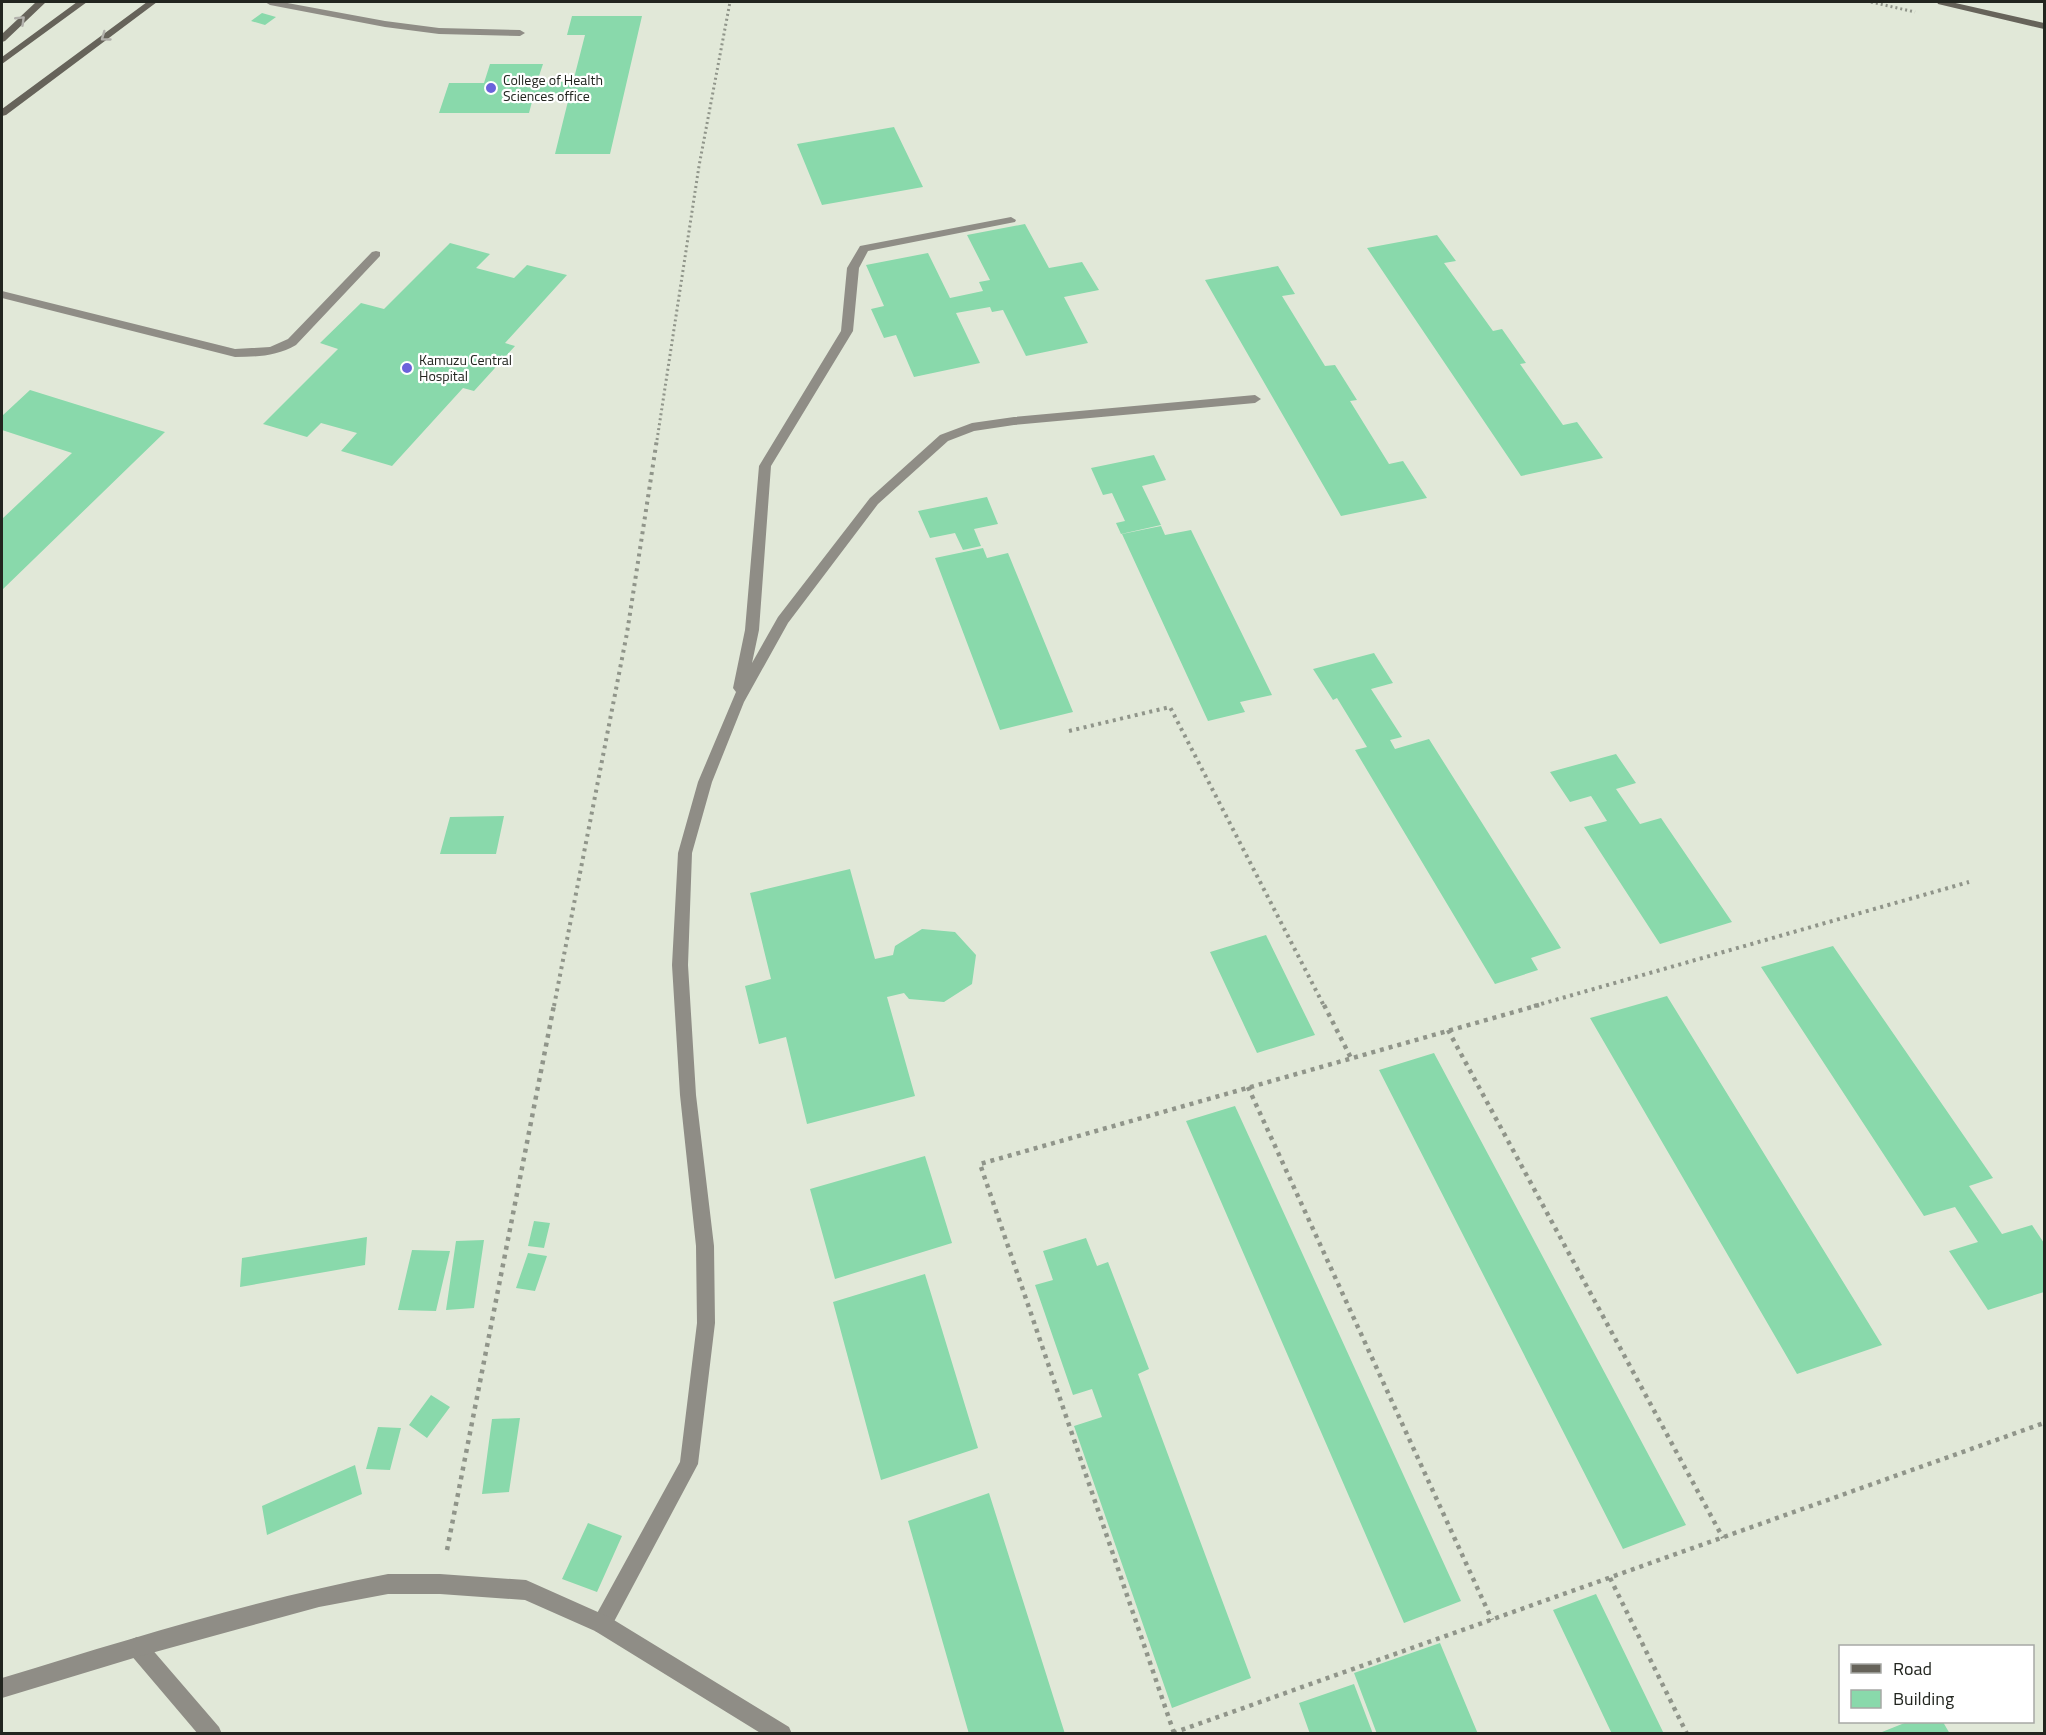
<svg xmlns="http://www.w3.org/2000/svg" width="2046" height="1735" font-family="'Titillium Web',sans-serif">
	<rect width="100%" height="100%" fill="#e1e8d8"/>
	<!-- building -->
	<path fill="#89d9ab" d="M262,13L276,17L265,25L251,21Z
		M572,16H642L610,154H555L570,93L534,94L529,113H439L449,83H484L490,64H543L537,82H573L585,35H567Z
		M894,127L923,187L822,205L797,144Z
		M1025,224L1049,268L1082,262L1099,290L1064,297L1088,343L1026,356L1003,310L992,312L990,307L956,313L980,363L914,377L896,335L884,338L871,309L884,306L866,265L928,253L950,298L983,291L979,282L990,280L967,235Z
		M1437,235L1456,261L1444,263L1493,331L1502,329L1526,363L1520,364L1563,425L1577,422L1603,458L1521,476L1367,248Z
		M450,243L490,254L476,268L514,278L527,265L567,275L505,343L515,346L474,391L463,388L392,466L341,451L357,433L321,423L307,437L263,424L338,349L320,343L361,303L384,309Z
		M1278,266L1295,294L1282,296L1325,366L1335,365L1357,400L1350,401L1389,464L1403,461L1427,498L1341,516L1205,280Z
		M30,390L165,432L2,590V519L72,453L2,430V416Z
		M1154,455L1166,480L1142,486L1161,525L1121,534L1116,523L1125,521L1112,493L1103,495L1091,468Z
		M987,497L998,524L974,529L981,546L963,550L955,533L930,538L918,511Z
		M1161,526L1165,535L1191,530L1272,695L1240,702L1245,712L1208,721L1122,534Z
		M983,548L987,558L1008,553L1073,712L1000,730L935,558Z
		M1374,653L1393,683L1371,689L1402,737L1390,740L1395,749L1429,739L1561,948L1531,958L1538,970L1495,984L1355,750L1367,747L1337,698L1333,700L1313,669Z
		M1616,754L1636,783L1616,789L1640,824L1661,818L1732,922L1660,944L1584,827L1607,821L1591,796L1570,802L1550,772Z
		M504,816L496,854H440L450,817Z
		M850,869L875,959L893,955L895,946L922,929L955,932L976,955L972,984L944,1002L909,999L904,993L887,997L915,1096L807,1124L786,1037L759,1044L745,986L771,979L750,893Z
		M1266,935L1315,1035L1257,1053L1210,952Z
		M1833,946L1993,1178L1969,1186L2002,1234L2032,1225L2044,1243V1292L1988,1310L1949,1251L1978,1242L1955,1207L1924,1216L1761,967Z
		M1667,996L1882,1345L1797,1374L1590,1018Z
		M1434,1053L1686,1525L1623,1549L1379,1070Z
		M1235,1106L1461,1601L1404,1623L1186,1121Z
		M925,1156L952,1243L835,1279L810,1189Z
		M534,1221L550,1223L544,1248L528,1246Z
		M367,1237L365,1265L240,1287L242,1258Z
		M1086,1238L1097,1266L1108,1262L1149,1369L1138,1374L1251,1678L1172,1708L1074,1426L1102,1417L1092,1389L1073,1395L1035,1285L1053,1280L1043,1251Z
		M484,1240L474,1308L446,1310L456,1241Z
		M412,1250L450,1251L436,1311L398,1310Z
		M528,1253L547,1256L535,1291L516,1288Z
		M925,1274L978,1448L881,1480L833,1302Z
		M431,1395L450,1407L427,1438L409,1425Z
		M520,1418L509,1492L482,1494L492,1419Z
		M378,1427L401,1428L390,1470L366,1469Z
		M355,1465L362,1494L267,1535L262,1506Z
		M989,1493L1065,1734H969L908,1521Z
		M588,1523L622,1536L597,1592L562,1579Z
		M1596,1594L1664,1734H1612L1553,1610Z
		M1440,1643L1478,1734H1377L1354,1673Z
		M1354,1684L1373,1734H1310L1299,1703Z
		M1907,1722H1943L1950,1734H1877Z"/>
	<g fill="none" stroke-linecap="round" stroke-linejoin="round">
		<!-- path-far2 -->
		<path stroke="#90958a" stroke-width="3" stroke-dasharray="2 3" stroke-linecap="butt" d="M1871,2L1915,12
			M657,440L699,166L730,2"/>
		<!-- path-far1 -->
		<path stroke="#90958a" stroke-width="4" stroke-dasharray="3 4.5" stroke-linecap="butt" d="M1069,731L1170,707L1324,1006
			M554,1006L627,633L657,439
			M1534,1006L1969,882"/>
		<!-- path -->
		<path stroke="#90958a" stroke-width="4.5" stroke-dasharray="4 5" stroke-linecap="butt" d="M1324,1005L1351,1058
			M1448,1030L1723,1538
			M1248,1087L1492,1620
			M447,1550L554,1005
			M1610,1578L1687,1734
			M1173,1733L2044,1423
			M1174,1733L980,1164L1539,1005"/>
		<!-- lane -->
		<path fill="#8f8d86" fill-rule="evenodd" d="M265,2H282L385,21L439,28L520,30L525,33L520,36L439,34L385,27L270,5Z
			M1011,217L1016,220L1015,222L868,251L859,268L853,331L771,466L759,630L752,663L778,617L870,498L940,435L972,423L1014,417L1255,395L1261,399L1255,403L1014,425L974,431L948,441L878,504L788,623L744,702L712,782L692,853L688,965L696,1095L714,1246L715,1323L698,1464L609,1631L602,1634L595,1631L592,1624L595,1617L680,1462L697,1323L696,1246L680,1095L672,965L678,853L698,782L736,692L733,688L745,630L759,466L841,331L847,268L860,246Z
			M376,251L380,252V256L296,345C277,356 257,357 235,357L2,298V291L235,349L270,347L288,339L372,252Z
			M137,1637L144,1640L219,1727L222,1734H198L130,1654L127,1647L130,1640Z"/>
		<!-- street -->
		<path fill="#8f8d86" fill-rule="evenodd" d="M388,1574H440L526,1580L609,1617L789,1727L792,1734H762L595,1631L525,1600L440,1594H388L319,1607L137,1657L2,1698V1678C129,1639 257,1599 388,1574Z"/>
		<!-- secondary -->
		<path fill="#66635a" fill-rule="evenodd" d="M36,2H46L5,41L2,42V34Z
			M77,2H87L2,64V57Z
			M147,2H157L6,115L2,116V109Z
			M1937,2H1951L2044,23V29L1938,4Z"/>
	</g>
	<!-- one-way arrows -->
	<defs><path id="oneway-chevron" d="M-2-3.5L2.5 0L-2 3.5" fill="none" stroke-width="1.6" stroke-linecap="round" stroke-linejoin="round" transform="scale(1.5)"/></defs>
	<g stroke="#b2b1ac">
		<use href="#oneway-chevron" transform="translate(21 20) rotate(-44)"/>
		<use href="#oneway-chevron" transform="translate(105 37) rotate(144)"/>
	</g>
	<!-- markers -->
	<g fill="#6b62db" stroke="#fff" stroke-width="2">
		<circle cx="491" cy="88" r="6"/>
		<circle cx="407" cy="368" r="6"/>
	</g>
	<g text-anchor="middle" stroke-width="4.5" stroke-linejoin="round" paint-order="stroke">
		<!-- far-poi labels -->
		<g font-size="14" fill="#22251f" stroke="#fff" text-anchor="start">
			<text x="503" y="85">College of Health<tspan x="503" dy="16">Sciences office</tspan></text>
			<text x="419" y="365">Kamuzu Central<tspan x="419" dy="16">Hospital</tspan></text>
		</g>
	</g>
	<!-- border -->
	<rect width="2046" height="1735" fill="none" stroke="#22251f" stroke-width="6"/>
	<!-- legend -->
	<rect x="1839" y="1645" width="195" height="78" fill="#ffffff" stroke="#a7a8a5" stroke-width="1.5"/>
	<rect x="1851" y="1664" width="30" height="9" fill="#66635a" stroke="#a7a8a5" stroke-width="1.5"/>
	<text x="1893" y="1675" font-size="18" fill="#22251f">Road</text>
	<rect x="1851" y="1690" width="30" height="18" fill="#89d9ab" stroke="#a7a8a5" stroke-width="1.5"/>
	<text x="1893" y="1705" font-size="18" fill="#22251f">Building</text>
</svg>
